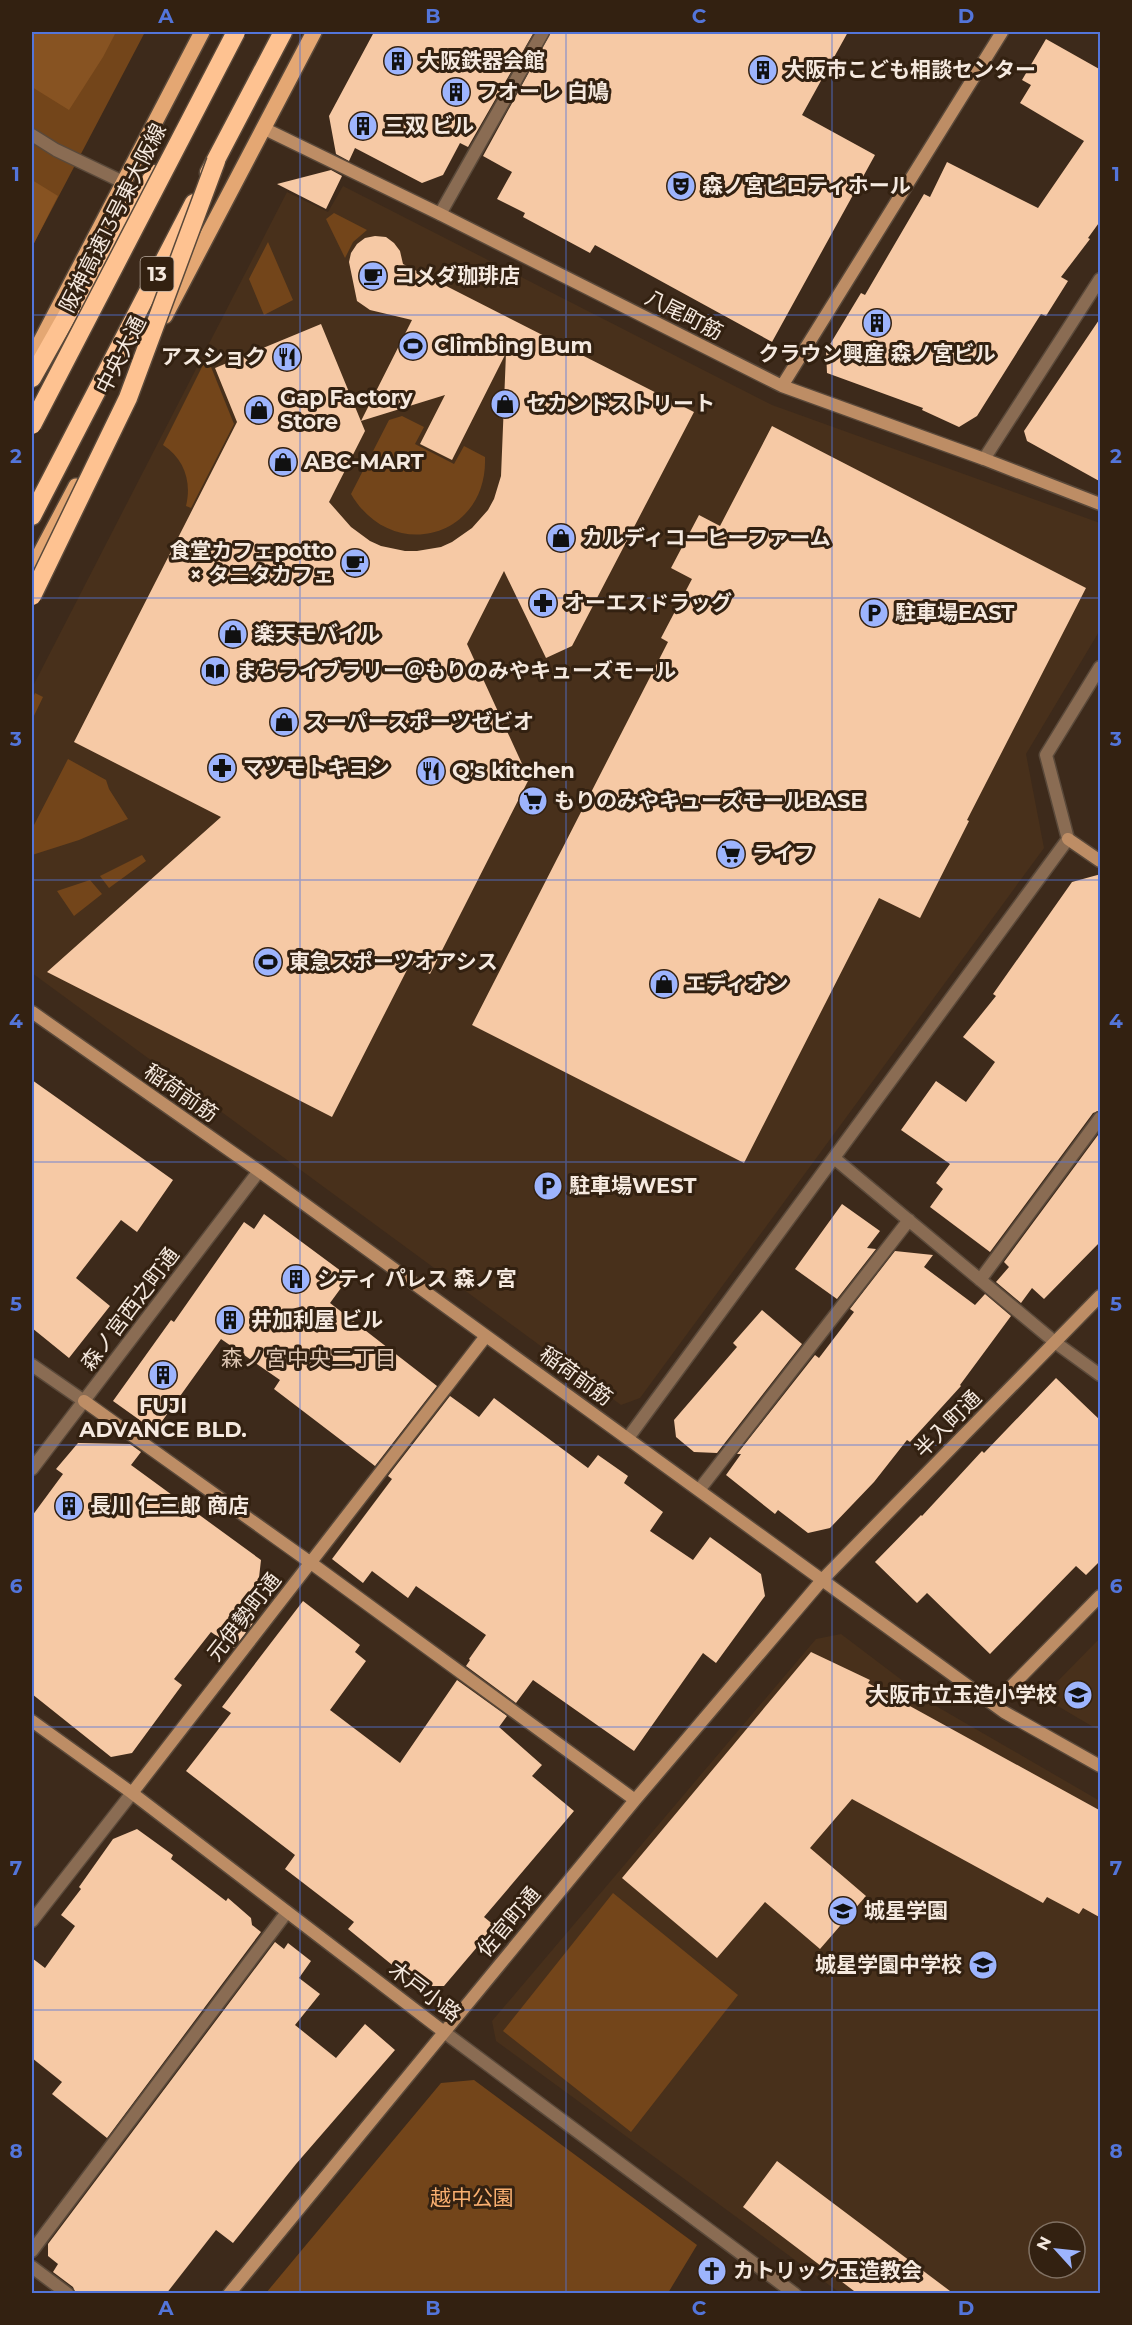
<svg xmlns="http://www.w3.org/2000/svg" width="1132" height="2325" font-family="Montserrat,'Noto Sans JP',sans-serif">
	<rect width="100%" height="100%" fill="#3d2a1b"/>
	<!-- built -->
	<path fill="#48301b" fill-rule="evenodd" d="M343,186L772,405L1100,523V630L1026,754L1044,848L640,1398L621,1405L32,973V688L287,192L328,212Z
		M841,1634L936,1706L1100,1801V2293H840L496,2041L492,2021L816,1639ZM1039,2232H1075V2268H1039Z
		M1100,1638V1731L1056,1705L1055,1684Z"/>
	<!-- green -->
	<path fill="#73451a" d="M32,32H145L32,247Z
		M334,213L367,230L353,242L345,258L326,219Z
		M268,242L293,300L264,315L249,279Z
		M207,357L234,424L191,508L186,506C192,481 184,459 163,445Z
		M402,416L424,427L415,444L454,464L464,446L485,457C488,538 392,564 351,494L389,420Z
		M35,693L43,697L32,720V700Z
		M68,759L106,780L109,789L128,819L79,840L32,855V825H34Z
		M142,855L146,861L109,888L100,876Z
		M90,880L102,894L74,916L57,891Z
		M613,1893L738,1995L631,2132L503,2031Z
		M474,2080L697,2245L668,2293H266L441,2083Z"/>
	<!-- forest -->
	<path fill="#875322" d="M32,32H116L103,57L69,110L32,87Z
		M32,180L58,196L32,247Z"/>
	<!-- building -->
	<path fill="#f6c9a5" d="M374,32H534L468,147L460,143L443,175L422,183L355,148L349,161L336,154L329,116Z
		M551,32H848L802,115L875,155L772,342L595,245L590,253L523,217L525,213L497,199L512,172L483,156Z
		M1046,39L1101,70V220L1088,238L1090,239L1061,277L1068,281L1046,316L1041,314L977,416L959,427L922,410L923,408L827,373L826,351L861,293L865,295L924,194L930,197L947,162L1038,208L1084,141L1020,103L1031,85L1022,80Z
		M331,170L342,176L326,209L277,184Z
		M375,236L386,237L394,243L400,251L403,264L694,412L572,646L546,658L504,571L467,644L529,779L430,974L410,964L332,1117L47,972L221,817L74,742L237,422L215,368L321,324L365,431L329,502L351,527L370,541L381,546L405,551H417L441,547L452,542L472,528L488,510L494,499L501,476L506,353L452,460L420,444L445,395L361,421L412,320L370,310L357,301L349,262L351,253L357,244L365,238Z
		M1101,317V482L1027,441L1024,431Z
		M772,426L1086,588L967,820L969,821L920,918L879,898L744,1163L472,1025L668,642L661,638L692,579L671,568L699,515L720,526Z
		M1101,874V1110L1093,1113L990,1252L930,1207L943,1189L936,1183L950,1164L901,1130L936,1081L966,1102L995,1062L963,1037L996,996L993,994L1072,882Z
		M32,1080L173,1180L137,1232L121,1220L76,1278L110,1306L69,1358L32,1328Z
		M1101,1131V1241L1044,1299L1032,1288L1021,1303L996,1282L1009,1267L1004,1262Z
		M842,1204L880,1231L867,1248L876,1249L837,1299L795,1269Z
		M264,1214L349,1277L330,1303L437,1386L375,1466L274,1389L280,1380L221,1339L155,1431L113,1401L171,1320L174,1322L244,1222L254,1229Z
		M895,1251L933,1255L924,1267L975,1305L985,1294L1011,1316L960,1385L961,1386L910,1442L907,1440L874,1482L830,1528L808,1533L778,1510L775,1514L726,1475L741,1454H737L815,1355L819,1358L854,1312L850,1309Z
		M762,1310L802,1344L717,1453L694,1452L676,1437L674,1420L737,1347L733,1343Z
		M1056,1378L1101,1421V1560L1086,1575L1076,1566L990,1654L927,1593L917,1603L875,1562L921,1515L922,1516L982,1451L984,1453Z
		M450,1396L479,1417L494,1398L588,1468L598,1455L628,1476L624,1483L663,1512L650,1531L693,1560L710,1537L761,1574L765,1596L716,1663L703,1653L634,1751L533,1680L516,1703L466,1666L470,1660L469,1659L486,1635L416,1586L408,1598L372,1571L363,1583L332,1559L392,1479L388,1476Z
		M78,1443L130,1444L141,1452L131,1465L261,1560L254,1622L234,1648L211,1632L174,1679L182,1685L132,1753L111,1757L32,1694V1516L63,1474L56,1469Z
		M303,1601L360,1645L355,1652L366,1661L330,1710L400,1763L457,1680L507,1716L499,1727L542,1765L532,1776L574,1811L484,1917L495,1926L444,1986H418L348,1929L354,1922L285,1869L295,1855L186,1771L231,1713L222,1707Z
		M811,1652L870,1680L868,1683L1101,1811V1918L1083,1908L1079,1914L1047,1897L1043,1903L852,1799L810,1848L866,1896L820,1949L765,1902L717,1958L622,1878Z
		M137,1829L173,1855L171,1859L226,1901L228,1898L251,1918L252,1925L261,1932L107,2138L52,2094L62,2082L32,2058V1958L45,1968L75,1926L61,1915L81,1889L79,1887L113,1839Z
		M275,1942L284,1949L288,1943L311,1961L299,1978L320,1994L295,2025L336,2058L365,2024L395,2050L296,2164L233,2243L216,2230L166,2294H76L73,2287L53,2272L58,2264L48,2256V2244Z
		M777,2161L954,2294H858L743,2207Z"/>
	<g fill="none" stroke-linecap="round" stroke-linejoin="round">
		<!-- street casing -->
		<g stroke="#5a493a" stroke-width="15">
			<path id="street" d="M32,135L56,150L123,182
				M440,214L543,32
				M984,459L1100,279
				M834,1158L1056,1343L1100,1375
				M980,1280L1100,1118
				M32,1365L84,1401
				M628,1438L1068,839L1046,755L1100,667
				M32,1469L259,1171
				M699,1490L909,1220
				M32,1921L132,1793
				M444,2032L795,2294
				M32,2251L287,1912
				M32,2267L68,2294"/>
		</g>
		<!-- secondary casing -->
		<g stroke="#5a493a" stroke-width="15">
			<path id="secondary" d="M263,128L440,214L782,386L984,459L1100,504
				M782,386L1002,32
				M1068,839L1100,861
				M32,1012L259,1171L1004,1712L1100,1766
				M84,1401L311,1563L635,1800
				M994,1704L1100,1596
				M32,1721L132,1793L444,2032
				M132,1793L486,1336
				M229,2294L635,1800L823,1579L1100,1296"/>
		</g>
		<!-- primary casing -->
		<g stroke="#5a493a" stroke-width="18">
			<path id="primary" d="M165,316L314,32
				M32,358L202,32
				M32,569L76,486"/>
		</g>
		<!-- highway casing -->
		<g stroke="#5a493a" stroke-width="21">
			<path id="highway" d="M209,173L283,32
				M32,378L107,245L155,174
				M32,516L194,203"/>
		</g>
		<!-- street -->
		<use href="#street" stroke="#8a6c53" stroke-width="12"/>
		<!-- secondary -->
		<use href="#secondary" stroke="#bd8d65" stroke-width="12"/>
		<!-- primary -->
		<use href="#primary" stroke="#e4a773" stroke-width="15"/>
		<!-- highway -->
		<use href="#highway" stroke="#fec291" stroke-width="18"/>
		<!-- highway-bridge casing -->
		<g stroke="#5a493a" stroke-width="21" stroke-linecap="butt">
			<path id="highway-bridge" d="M32,425L236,32
				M32,596L128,398L216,161"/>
		</g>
		<!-- highway-bridge -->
		<use href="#highway-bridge" stroke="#fec291" stroke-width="18"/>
	</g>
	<!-- grid -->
	<path fill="none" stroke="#5375da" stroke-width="1.5" stroke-opacity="0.55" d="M300,32V2294M566,32V2294M832,32V2294M32,315H1100M32,598H1100M32,880H1100M32,1162H1100M32,1445H1100M32,1727H1100M32,2010H1100"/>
	<!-- icons -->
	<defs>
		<g id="building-disc" transform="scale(1.5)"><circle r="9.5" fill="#9db4fd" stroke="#332111"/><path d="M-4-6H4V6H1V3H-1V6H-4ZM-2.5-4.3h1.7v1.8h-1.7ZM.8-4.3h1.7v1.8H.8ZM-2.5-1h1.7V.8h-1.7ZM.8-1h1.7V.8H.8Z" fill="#111"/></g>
		<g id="theatre-disc" transform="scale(1.5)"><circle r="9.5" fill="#9db4fd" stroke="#332111"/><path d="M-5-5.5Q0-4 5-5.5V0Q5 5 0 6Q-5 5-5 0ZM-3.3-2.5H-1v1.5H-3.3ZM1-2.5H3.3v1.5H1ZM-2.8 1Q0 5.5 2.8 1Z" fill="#111"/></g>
		<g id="cafe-disc" transform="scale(1.5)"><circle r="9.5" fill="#9db4fd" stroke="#332111"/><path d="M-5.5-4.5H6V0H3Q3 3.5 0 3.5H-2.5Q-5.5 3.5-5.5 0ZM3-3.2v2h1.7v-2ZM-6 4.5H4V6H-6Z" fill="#111"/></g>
		<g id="stadium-disc" transform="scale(1.5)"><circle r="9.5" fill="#9db4fd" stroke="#332111"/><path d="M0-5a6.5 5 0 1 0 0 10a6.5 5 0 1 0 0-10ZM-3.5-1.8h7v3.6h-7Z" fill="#111"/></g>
		<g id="restaurant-disc" transform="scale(1.5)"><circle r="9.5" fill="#9db4fd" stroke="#332111"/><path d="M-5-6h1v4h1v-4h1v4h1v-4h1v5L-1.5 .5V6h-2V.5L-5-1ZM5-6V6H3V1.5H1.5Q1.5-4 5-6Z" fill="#111"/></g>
		<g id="shop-disc" transform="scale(1.5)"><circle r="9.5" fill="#9db4fd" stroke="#332111"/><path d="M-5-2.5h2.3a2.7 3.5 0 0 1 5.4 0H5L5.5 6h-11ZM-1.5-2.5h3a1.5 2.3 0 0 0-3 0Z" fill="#111"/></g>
		<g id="pharmacy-disc" transform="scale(1.5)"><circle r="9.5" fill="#9db4fd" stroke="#332111"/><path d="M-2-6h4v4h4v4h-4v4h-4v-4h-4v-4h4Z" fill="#111"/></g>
		<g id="parking-disc" transform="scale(1.5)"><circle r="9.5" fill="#9db4fd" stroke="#332111"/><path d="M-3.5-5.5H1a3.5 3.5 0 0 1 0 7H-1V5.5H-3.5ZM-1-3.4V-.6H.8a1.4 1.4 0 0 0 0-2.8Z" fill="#111"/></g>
		<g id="library-disc" transform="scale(1.5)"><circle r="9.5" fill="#9db4fd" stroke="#332111"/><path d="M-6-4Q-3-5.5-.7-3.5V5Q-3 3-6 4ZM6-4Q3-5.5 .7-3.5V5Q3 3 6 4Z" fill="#111"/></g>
		<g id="supermarket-disc" transform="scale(1.5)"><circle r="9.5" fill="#9db4fd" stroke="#332111"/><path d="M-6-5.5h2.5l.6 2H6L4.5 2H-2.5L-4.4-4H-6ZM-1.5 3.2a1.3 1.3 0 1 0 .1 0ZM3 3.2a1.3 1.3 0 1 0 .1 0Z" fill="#111"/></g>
		<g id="school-disc" transform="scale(1.5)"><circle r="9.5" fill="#9db4fd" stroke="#332111"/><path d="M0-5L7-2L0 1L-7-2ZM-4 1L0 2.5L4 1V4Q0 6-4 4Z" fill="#111"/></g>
		<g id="church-disc" transform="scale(1.5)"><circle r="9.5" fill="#9db4fd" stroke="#332111"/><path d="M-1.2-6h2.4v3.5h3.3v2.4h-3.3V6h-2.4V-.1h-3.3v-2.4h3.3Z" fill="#111"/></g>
	</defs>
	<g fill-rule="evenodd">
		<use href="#building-disc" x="398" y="61"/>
		<use href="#building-disc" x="763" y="70"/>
		<use href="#building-disc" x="456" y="92"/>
		<use href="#building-disc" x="363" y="126"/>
		<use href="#theatre-disc" x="681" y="186"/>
		<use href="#cafe-disc" x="373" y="276"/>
		<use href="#building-disc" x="877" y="323"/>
		<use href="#stadium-disc" x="413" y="346"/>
		<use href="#restaurant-disc" x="287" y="357"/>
		<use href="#shop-disc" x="505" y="404"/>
		<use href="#shop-disc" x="259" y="410"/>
		<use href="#shop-disc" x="283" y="462"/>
		<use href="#shop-disc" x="561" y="538"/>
		<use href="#cafe-disc" x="355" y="563"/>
		<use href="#pharmacy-disc" x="543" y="603"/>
		<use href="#parking-disc" x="874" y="613"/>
		<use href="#shop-disc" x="233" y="634"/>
		<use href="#library-disc" x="215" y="671"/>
		<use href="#shop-disc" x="284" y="722"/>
		<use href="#pharmacy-disc" x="222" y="768"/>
		<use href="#restaurant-disc" x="431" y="771"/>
		<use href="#supermarket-disc" x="533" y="801"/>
		<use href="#supermarket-disc" x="731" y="854"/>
		<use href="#stadium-disc" x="268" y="962"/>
		<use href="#shop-disc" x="664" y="984"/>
		<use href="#parking-disc" x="548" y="1186"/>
		<use href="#building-disc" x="296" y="1279"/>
		<use href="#building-disc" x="230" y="1320"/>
		<use href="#building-disc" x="163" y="1375"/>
		<use href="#building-disc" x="69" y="1506"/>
		<use href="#school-disc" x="1078" y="1695"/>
		<use href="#school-disc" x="843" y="1911"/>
		<use href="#school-disc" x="983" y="1965"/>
		<use href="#church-disc" x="712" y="2271"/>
	</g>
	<g text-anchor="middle" stroke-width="6" stroke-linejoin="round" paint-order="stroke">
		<!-- shield labels -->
		<rect fill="#332111" stroke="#bbada1" stroke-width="1.5" x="140.5" y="257" width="33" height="34" rx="4.5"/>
		<g font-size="20" font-weight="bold" fill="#f5e9df">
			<text x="157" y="281">13</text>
		</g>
		<!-- poi labels -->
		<g font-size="21" font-weight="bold" fill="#f5e9df" stroke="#332111" text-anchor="start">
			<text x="419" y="68">大阪鉄器会館</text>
			<text x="784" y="77">大阪市こども相談センター</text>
			<text x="477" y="99">フオーレ 白鳩</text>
			<text x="384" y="133">三双 ビル</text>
			<text x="702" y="193">森ノ宮ピロティホール</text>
			<text x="394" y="283">コメダ珈琲店</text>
			<text x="434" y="353">Climbing Bum</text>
			<text x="877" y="361" text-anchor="middle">クラウン興産 森ノ宮ビル</text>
			<text x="266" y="364" text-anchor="end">アスショク</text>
			<text x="280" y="405">Gap Factory<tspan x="280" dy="24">Store</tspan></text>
			<text x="526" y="411">セカンドストリート</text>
			<text x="304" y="469">ABC-MART</text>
			<text x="582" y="545">カルディコーヒーファーム</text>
			<text x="334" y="558" text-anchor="end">食堂カフェpotto<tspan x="334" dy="24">× タニタカフェ</tspan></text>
			<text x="564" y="610">オーエスドラッグ</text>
			<text x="895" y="620">駐車場EAST</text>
			<text x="254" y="641">楽天モバイル</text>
			<text x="236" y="678">まちライブラリー＠もりのみやキューズモール</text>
			<text x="305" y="729">スーパースポーツゼビオ</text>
			<text x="243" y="775">マツモトキヨシ</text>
			<text x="452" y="778">Q's kitchen</text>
			<text x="554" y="808">もりのみやキューズモールBASE</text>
			<text x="752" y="861">ライフ</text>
			<text x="289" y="969">東急スポーツオアシス</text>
			<text x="685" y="991">エディオン</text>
			<text x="569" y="1193">駐車場WEST</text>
			<text x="317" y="1286">シティ パレス 森ノ宮</text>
			<text x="251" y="1327">井加利屋 ビル</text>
			<text x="163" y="1413" text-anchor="middle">FUJI<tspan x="163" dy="24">ADVANCE BLD.</tspan></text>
			<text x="90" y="1513">長川 仁三郎 商店</text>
			<text x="1057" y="1702" text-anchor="end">大阪市立玉造小学校</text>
			<text x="864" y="1918">城星学園</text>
			<text x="962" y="1972" text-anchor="end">城星学園中学校</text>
			<text x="733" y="2278">カトリック玉造教会</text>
		</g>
		<!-- street labels -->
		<g font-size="21" fill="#f5e9df" stroke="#332111">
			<text transform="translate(113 218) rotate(-63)" y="7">阪神高速13号東大阪線</text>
			<text transform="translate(684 315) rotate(27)" y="7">八尾町筋</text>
			<text transform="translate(121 355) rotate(-63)" y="7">中央大通</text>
			<text transform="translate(181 1093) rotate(35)" y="7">稲荷前筋</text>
			<text transform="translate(130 1309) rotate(-53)" y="7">森ノ宮西之町通</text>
			<text transform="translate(576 1376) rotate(36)" y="7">稲荷前筋</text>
			<text transform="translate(948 1424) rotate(-45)" y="7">半入町通</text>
			<text transform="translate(244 1617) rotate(-52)" y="7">元伊勢町通</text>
			<text transform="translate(509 1922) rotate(-50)" y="7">佐官町通</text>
			<text transform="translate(425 1992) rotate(37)" y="7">木戸小路</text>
		</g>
		<!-- park labels -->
		<g font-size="21" fill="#f9af70" stroke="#332111">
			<text x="472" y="2205">越中公園</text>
		</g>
		<!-- neighbourhood labels -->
		<g font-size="22" fill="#ddc5b2" stroke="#332111">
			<text x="309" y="1366">森ノ宮中央二丁目</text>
		</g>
	</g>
	<!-- border -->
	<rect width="1132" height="2325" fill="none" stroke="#332111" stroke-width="66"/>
	<!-- north arrow -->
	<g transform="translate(1057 2250) rotate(297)"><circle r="28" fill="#332111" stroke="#817163" stroke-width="1.5"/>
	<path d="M0-4.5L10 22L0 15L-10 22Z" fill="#9db4fd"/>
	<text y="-9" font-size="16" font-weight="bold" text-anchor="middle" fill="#f5e9df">N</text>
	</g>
	<rect x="33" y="33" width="1066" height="2259" fill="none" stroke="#5375da" stroke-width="2"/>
	<g font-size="20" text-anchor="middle" font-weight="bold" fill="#5375da">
		<text x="166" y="23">A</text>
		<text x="433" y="23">B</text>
		<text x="699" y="23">C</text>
		<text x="966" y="23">D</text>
		<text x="16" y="181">1</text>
		<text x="1116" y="181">1</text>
		<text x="16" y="463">2</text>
		<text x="1116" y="463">2</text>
		<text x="16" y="746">3</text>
		<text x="1116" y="746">3</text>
		<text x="16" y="1028">4</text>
		<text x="1116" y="1028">4</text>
		<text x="16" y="1311">5</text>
		<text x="1116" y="1311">5</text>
		<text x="16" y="1593">6</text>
		<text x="1116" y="1593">6</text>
		<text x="16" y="1875">7</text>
		<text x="1116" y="1875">7</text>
		<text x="16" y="2158">8</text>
		<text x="1116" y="2158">8</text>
		<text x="166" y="2315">A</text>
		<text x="433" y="2315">B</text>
		<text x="699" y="2315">C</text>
		<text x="966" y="2315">D</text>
	</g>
</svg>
